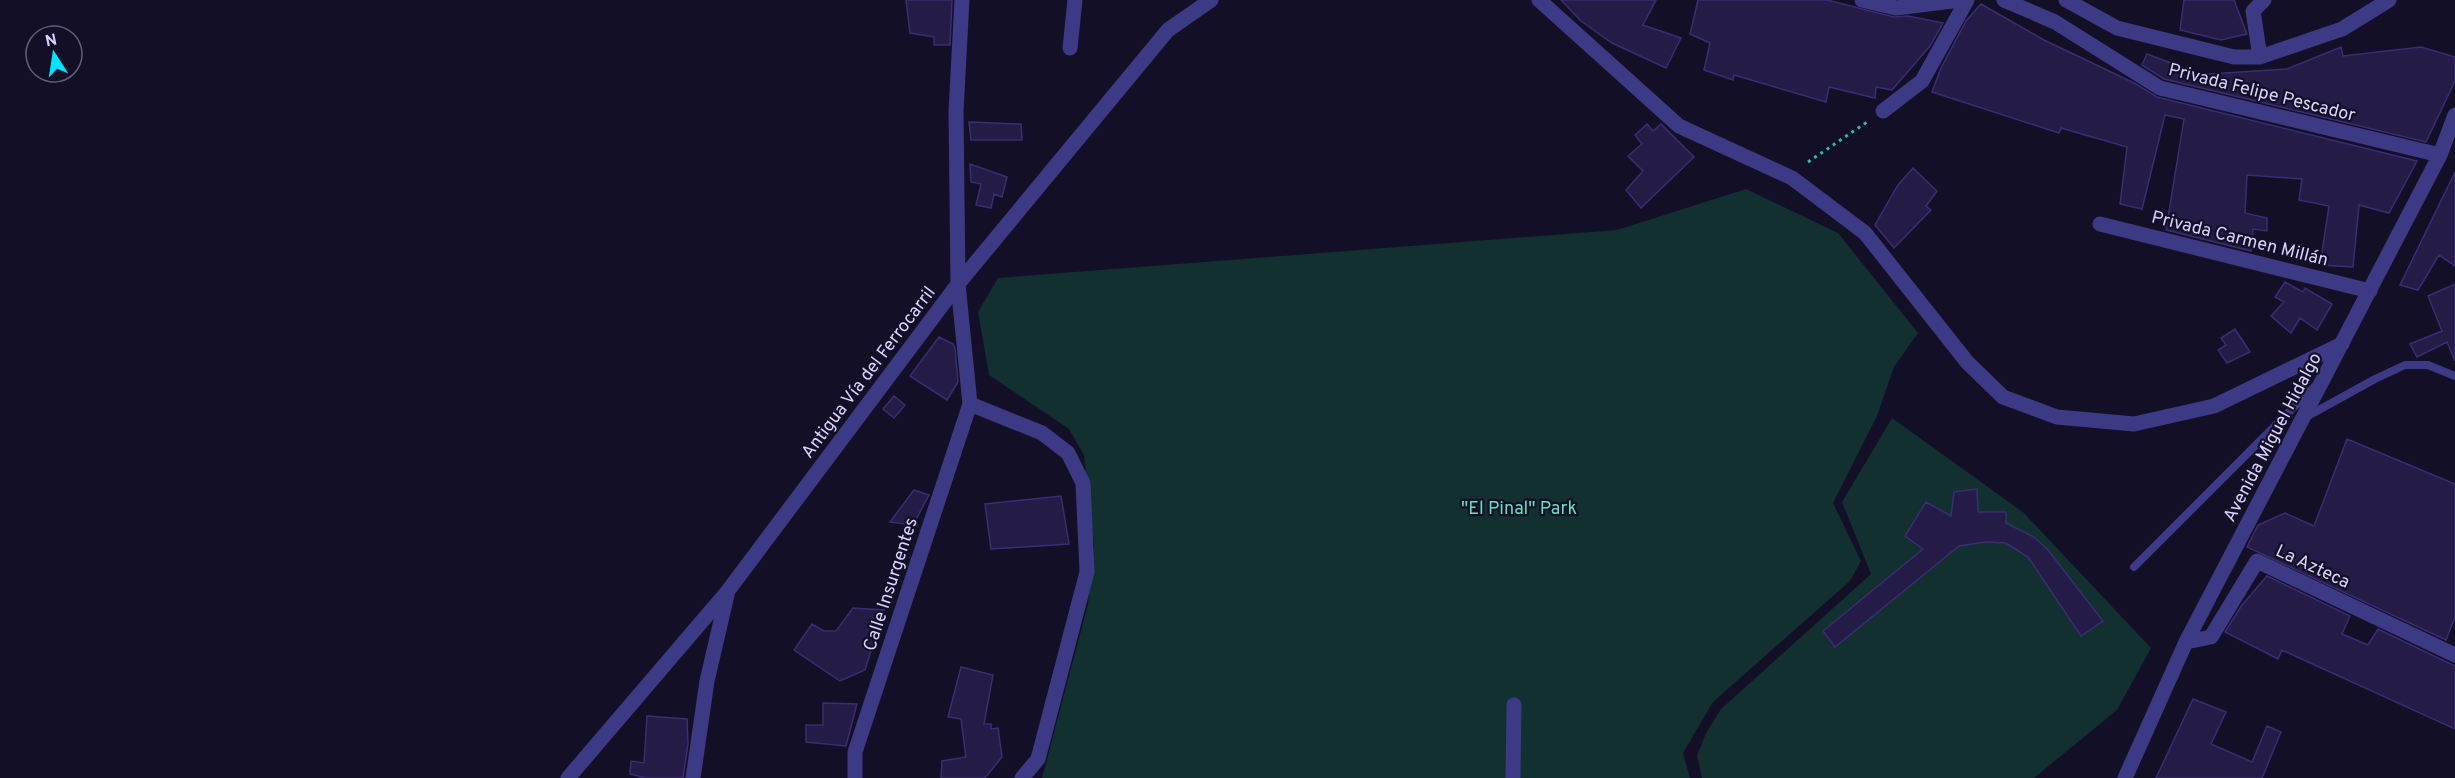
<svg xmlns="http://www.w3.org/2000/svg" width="2455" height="778" font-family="Overpass,sans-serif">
	<rect width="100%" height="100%" fill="#130f26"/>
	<!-- green -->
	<path fill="#12302f" d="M1746,189L1838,233L1918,333L1894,367L1877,416L1833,503L1861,561L1850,581L1713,702L1683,753L1690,778H1042L1088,604L1094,546L1084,455L1069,429L989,375L978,312L998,278L1617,230Z
		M1892,418L2024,513L2151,648L2117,710L2034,778H1702L1697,756L1706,733L1721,709L1871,574L1842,502Z"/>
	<!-- building -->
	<path fill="#241b47" stroke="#3b2d73" stroke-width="1.5" d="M906,0H952L950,45H934V37L910,33Z
		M1561,0H1656L1643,25L1681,38L1666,68L1612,43L1581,21Z
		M1698,0H1827L1894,17L1908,16L1943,23L1930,46L1892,90L1876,87L1875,98L1829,87L1826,102L1734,75L1733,80L1704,70L1710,43L1690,34Z
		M2184,0H2234L2247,34L2221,40L2180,30Z
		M1981,4L2044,40L2134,83L2157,97L2417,161L2389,213L2359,205L2353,267L2320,265L2329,206L2299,200L2302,179L2247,175L2245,213L2267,218V231L2253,229L2251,251L2166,230L2184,119L2165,115L2142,209L2120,204L2127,147L2061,128L2059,133L1932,92L1941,68L1966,21Z
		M2341,47L2343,56L2421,47L2455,57V81L2426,142L2164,79L2142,65L2147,54L2182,67L2178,76L2287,69Z
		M969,122L1021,124L1022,140H971Z
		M1647,124L1653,131L1661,124L1694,157L1641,208L1626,190L1643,171L1628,156L1642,144L1635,135Z
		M970,164L1007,177L1002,197L994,194L991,208L976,205L981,184L971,182Z
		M1913,168L1937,191L1926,206L1931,210L1894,248L1875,225L1898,185Z
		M2455,172V266L2439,255L2418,290L2400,285Z
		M2285,282L2303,292L2305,288L2332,304L2317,330L2300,318L2291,333L2271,316L2284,302L2275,297Z
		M2455,284V361L2447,342L2417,357L2410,344L2442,331L2428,296Z
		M2235,329L2250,352L2227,363L2218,350L2226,345L2221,338Z
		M939,337L953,344L955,349L958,382L947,400L910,376Z
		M894,396L905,405L894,418L883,409Z
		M2347,439L2455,484V617L2446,640L2247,547L2258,525L2285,513L2314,526Z
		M1977,489L1978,512H2006V523L2034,537L2048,550L2103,621L2081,636L2028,557L2006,543L1986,542L1959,546L1835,647L1823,631L1923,549L1905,536L1926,502L1951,516L1954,492Z
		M914,490L929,495L913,525L890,522Z
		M1061,496L1069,544L991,549L985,504Z
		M2267,576L2350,616L2342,634L2368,645L2378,629L2455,666V729L2282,650L2278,659L2225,632L2242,605Z
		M853,608L884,610L865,670L840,681L794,650L812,624L824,631H836Z
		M961,667L993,675L984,724H991V729L998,728L1002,757L985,778H941L942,761L966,757L961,719L948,717Z
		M2193,699L2226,712L2211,744L2252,762L2267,726L2281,732L2262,778H2156Z
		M823,703L857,704L846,746L806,742V725H823Z
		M647,716L687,719L688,744L683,778H646L630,774L631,761L644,763Z"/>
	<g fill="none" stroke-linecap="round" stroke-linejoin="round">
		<!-- path -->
		<path stroke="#2fb8b0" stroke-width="3" stroke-dasharray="3 4.5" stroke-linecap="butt" d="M1808,162L1870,120"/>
		<!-- service -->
		<path stroke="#3d3a85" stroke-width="8" d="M2306,417L2375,379L2405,365H2428L2455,376
			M2134,567L2313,388"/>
		<!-- minor -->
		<path stroke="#3d3a85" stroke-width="15" d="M962,0L956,111L958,284L970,404L1042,433L1068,453L1083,483L1087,572L1038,759L1022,778
			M1539,0L1679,126L1792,178L1865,233L1967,362L2003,397L2057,417L2134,424L2214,406L2342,344
			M1862,0L1896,8L1960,0
			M2004,0L2055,22L2160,88L2440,155
			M2066,0L2117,28L2234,57H2260L2342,29L2389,0
			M1070,48L1075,0
			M2260,57L2253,11L2264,0
			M1883,111L1922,81L1967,0
			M2100,224L2370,291
			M2186,642L2211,637L2257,561L2455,655
			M568,778L727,592L958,284L1168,30L1211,0
			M693,778L707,681L727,595
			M855,778V752L970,404
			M1513,778L1514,705
			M2125,778L2186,642L2440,155L2455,115"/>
	</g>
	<g text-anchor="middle" stroke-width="4.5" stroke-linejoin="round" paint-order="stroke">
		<!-- street labels -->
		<g font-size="18" fill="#d9d4ff" stroke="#130f26">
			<text transform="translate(2262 92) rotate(14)" y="6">Privada Felipe Pescador</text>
			<text transform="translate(2240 238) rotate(14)" y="6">Privada Carmen Millán</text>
			<text transform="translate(868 372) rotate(-53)" y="6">Antigua Vía del Ferrocarril</text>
			<text transform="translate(2272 437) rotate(-62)" y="6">Avenida Miguel Hidalgo</text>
			<text transform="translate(2313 566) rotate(25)" y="6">La Azteca</text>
			<text transform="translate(890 584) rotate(-72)" y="6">Calle Insurgentes</text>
		</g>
		<!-- park labels -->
		<g font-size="18" fill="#5fe0c0" stroke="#130f26">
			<text x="1519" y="514">"El Pinal" Park</text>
		</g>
	</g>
	<!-- north arrow -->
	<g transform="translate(54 54) rotate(348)"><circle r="28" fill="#130f26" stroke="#625e7d" stroke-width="1.5"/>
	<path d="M0-4.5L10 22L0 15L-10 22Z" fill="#00e5ff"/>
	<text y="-9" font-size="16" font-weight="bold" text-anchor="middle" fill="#d9d4ff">N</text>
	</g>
</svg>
